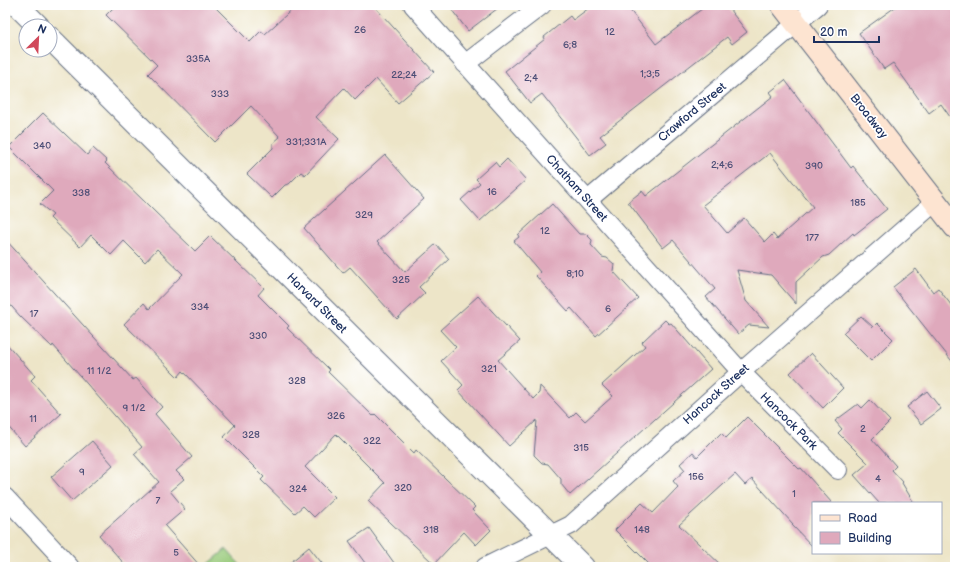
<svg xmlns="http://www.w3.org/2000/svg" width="960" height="572" font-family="'Balsamiq Sans',sans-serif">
	<rect width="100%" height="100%" fill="#fff"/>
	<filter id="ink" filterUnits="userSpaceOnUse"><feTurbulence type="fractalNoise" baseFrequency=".025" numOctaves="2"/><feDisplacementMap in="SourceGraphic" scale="8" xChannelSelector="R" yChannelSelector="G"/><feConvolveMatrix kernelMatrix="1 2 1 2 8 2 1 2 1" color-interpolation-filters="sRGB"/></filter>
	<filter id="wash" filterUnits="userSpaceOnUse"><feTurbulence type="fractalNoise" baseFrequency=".012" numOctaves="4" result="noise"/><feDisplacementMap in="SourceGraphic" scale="16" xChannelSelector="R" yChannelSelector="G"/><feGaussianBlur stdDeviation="0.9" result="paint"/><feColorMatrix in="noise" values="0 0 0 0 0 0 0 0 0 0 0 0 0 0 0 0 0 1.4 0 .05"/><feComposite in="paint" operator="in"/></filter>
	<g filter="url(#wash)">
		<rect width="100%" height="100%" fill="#ede5c8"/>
		<!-- green -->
		<path fill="#97c979" stroke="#597c6c" d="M226,549L242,567H205Z"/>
		<g id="blocks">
			<!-- building -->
			<path fill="#dfa9bc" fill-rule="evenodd" d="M116,5H213L250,42L261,31L265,34L297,5H373L434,72L398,103L376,79L355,100L344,88L316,117L339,139L305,175L301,172L289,184L285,185L272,198L247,174L273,148V143L280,137L251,106L215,142L148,74L157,65L106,15Z
				M448,5H502L468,31Z
				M593,5H626L656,44L707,5H726L747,32L732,44L727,37L600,136L606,143L590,155L542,94L530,103L505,71L545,39L544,37L570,16L573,20Z
				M898,5H950L955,12V124L941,104L929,113L893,63L884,69L859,33Z
				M785,80L851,168L853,166L887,209L854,235L853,233L829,255L823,257L796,282V304L771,275L737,270L746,301L769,327L749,325L738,334L706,297L715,289L673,240L663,248L628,202L642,191L646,196L773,96L770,92ZM770,153L813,207L777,239L773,234L765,242L744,218L727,233L703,205Z
				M43,113L87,155L93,148L107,161L105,163L195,251L210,236L264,288L258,295L289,326L287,328L330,370L328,372L373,416L375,414L414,453L416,450L475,507L472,510L491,530L476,545L464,532L434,564L368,501L385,483L336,434L305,467L335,497L314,517L303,506L295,513L261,480L264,477L224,437L235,425L183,371L178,377L124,324L144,303L149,309L183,274L157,249L145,262L124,241L111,255L91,235L80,247L50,218L53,215L40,204L53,191L9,147Z
				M385,155L424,199L377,242L405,272L436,244L449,259L419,287L425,293L397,319L350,267L343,273L304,228Z
				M507,159L526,180L480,221L461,200L480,183L476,179L495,162L499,167Z
				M552,204L579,234H586L592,240L591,245L602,257L607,258L614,264L613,271L638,298L596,336L571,308L568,311L536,276L540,272L514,241L519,237L518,235Z
				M5,239L133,380L136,378L162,407L155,414L192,457L176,471L184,479L170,491L185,509L165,526L201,567H127L99,535L159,482L134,454L142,447L53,345L52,347L20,316L5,299Z
				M916,269L933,292L938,288L955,310V365L893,287Z
				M478,296L520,341L498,360L533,399L539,393L540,386L570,418L576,412L585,421L613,396L602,385L645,346L642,342L665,320L669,324L671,323L711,369L570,495L561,484V479L548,464L542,463L534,455L537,420L509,446L458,390L463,385L441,361L456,347L440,330Z
				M861,316L873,327L877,323L893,339L871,361L843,333Z
				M5,342L35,376L31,380L61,414L25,446L5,423Z
				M811,353L843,388L823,408L790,373Z
				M927,391L941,409L921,424L907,407Z
				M870,400L890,421L872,439L896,466L892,470L903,482L902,483L914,503H879L854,475L868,463L838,433L842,429L835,421L858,404L862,408Z
				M747,417L799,469L801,468L832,503H813V547L792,525L793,524L752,479L745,485L735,474L679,525L723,567H652L615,530L642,503L653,513L678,487L673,481L685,470L680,464L693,452L697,457L721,433L726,438Z
				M92,441L113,465L72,501L51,477Z
				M369,528L397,567H368L349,541Z
				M309,547L325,567H285Z"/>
		</g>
	</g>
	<g filter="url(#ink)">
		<use href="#blocks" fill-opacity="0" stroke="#646f83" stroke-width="1"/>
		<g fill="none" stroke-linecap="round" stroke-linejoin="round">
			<!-- minor casing -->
			<g stroke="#646f83" stroke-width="20">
				<path id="minor" d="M413,5L741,372L838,470
					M465,64L542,5
					M588,200L818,5
					M5,497L70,567
					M485,567L571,525L741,372L935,202"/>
			</g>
			<!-- tertiary casing -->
			<g stroke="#646f83" stroke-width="24">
				<path id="tertiary" d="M17,5L38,26
					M50,38L583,567"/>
			</g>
			<!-- secondary casing -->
			<g stroke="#646f83" stroke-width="24">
				<path id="secondary" d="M782,5L955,227"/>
			</g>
			<!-- minor -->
			<use href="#minor" stroke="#fff" stroke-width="18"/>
			<!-- tertiary -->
			<use href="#tertiary" stroke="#fff" stroke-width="22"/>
			<!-- secondary -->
			<use href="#secondary" stroke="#fde4d1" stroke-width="22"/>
		</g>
	</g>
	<g text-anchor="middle" stroke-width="3.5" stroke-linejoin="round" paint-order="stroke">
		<!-- number labels -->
		<g font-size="10" fill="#4c4e76">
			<text x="360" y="33">26</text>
			<text x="610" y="35">12</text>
			<text x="570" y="48">6;8</text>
			<text x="198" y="62">335A</text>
			<text x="650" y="77">1;3;5</text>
			<text x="404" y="78">22;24</text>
			<text x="531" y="81">2;4</text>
			<text x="220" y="97">333</text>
			<text x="306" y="145">331;331A</text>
			<text x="42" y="149">340</text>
			<text x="722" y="168">2;4;6</text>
			<text x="814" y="169">390</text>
			<text x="492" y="195">16</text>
			<text x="81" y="196">338</text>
			<text x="858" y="206">185</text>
			<text x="364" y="218">329</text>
			<text x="545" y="234">12</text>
			<text x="812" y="241">177</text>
			<text x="575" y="277">8;10</text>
			<text x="401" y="283">325</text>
			<text x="200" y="310">334</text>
			<text x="608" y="312">6</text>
			<text x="34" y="317">17</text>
			<text x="258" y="339">330</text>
			<text x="489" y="372">321</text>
			<text x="99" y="374">11 1/2</text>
			<text x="297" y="384">328</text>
			<text x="134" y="411">9 1/2</text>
			<text x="336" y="419">326</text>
			<text x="33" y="422">11</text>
			<text x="863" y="432">2</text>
			<text x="251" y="438">328</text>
			<text x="372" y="444">322</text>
			<text x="581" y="451">315</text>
			<text x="82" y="475">9</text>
			<text x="696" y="480">156</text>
			<text x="878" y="482">4</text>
			<text x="403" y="491">320</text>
			<text x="298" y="492">324</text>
			<text x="794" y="497">1</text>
			<text x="158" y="504">7</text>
			<text x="431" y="533">318</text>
			<text x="642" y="533">148</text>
			<text x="176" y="556">5</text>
		</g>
		<!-- street labels -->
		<g font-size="12" fill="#1b2f5e" stroke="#fff">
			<text transform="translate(692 112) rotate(-40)" y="4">Crawford Street</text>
			<text transform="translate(869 116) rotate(52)" y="4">Broadway</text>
			<text transform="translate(577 188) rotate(48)" y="4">Chatham Street</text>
			<text transform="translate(317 303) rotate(45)" y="4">Harvard Street</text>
			<text transform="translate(716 394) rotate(-42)" y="4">Hancock Street</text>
			<text transform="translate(789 421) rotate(45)" y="4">Hancock Park</text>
		</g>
	</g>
	<!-- margin -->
	<rect width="960" height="572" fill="none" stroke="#fff" stroke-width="20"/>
	<!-- legend -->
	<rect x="812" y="502" width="130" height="52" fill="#ffffff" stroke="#a4acbf"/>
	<rect x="820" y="515" width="20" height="6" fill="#fde4d1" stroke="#a4acbf"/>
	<text x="848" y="522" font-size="12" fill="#1b2f5e">Road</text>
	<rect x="820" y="532" width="20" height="12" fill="#dfa9bc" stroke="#a4acbf"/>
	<text x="848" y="542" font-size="12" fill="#1b2f5e">Building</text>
	<!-- north arrow -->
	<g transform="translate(38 38) rotate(24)"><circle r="19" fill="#ffffff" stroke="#a4acbf"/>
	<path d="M0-3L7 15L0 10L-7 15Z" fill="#d1495b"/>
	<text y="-6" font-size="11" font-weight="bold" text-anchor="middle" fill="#1b2f5e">N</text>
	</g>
	<!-- scale -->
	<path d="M814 36v6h65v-6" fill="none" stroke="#1b2f5e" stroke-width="2"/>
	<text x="820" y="36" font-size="12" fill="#1b2f5e" stroke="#ffffff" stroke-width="3" paint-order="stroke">20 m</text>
</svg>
